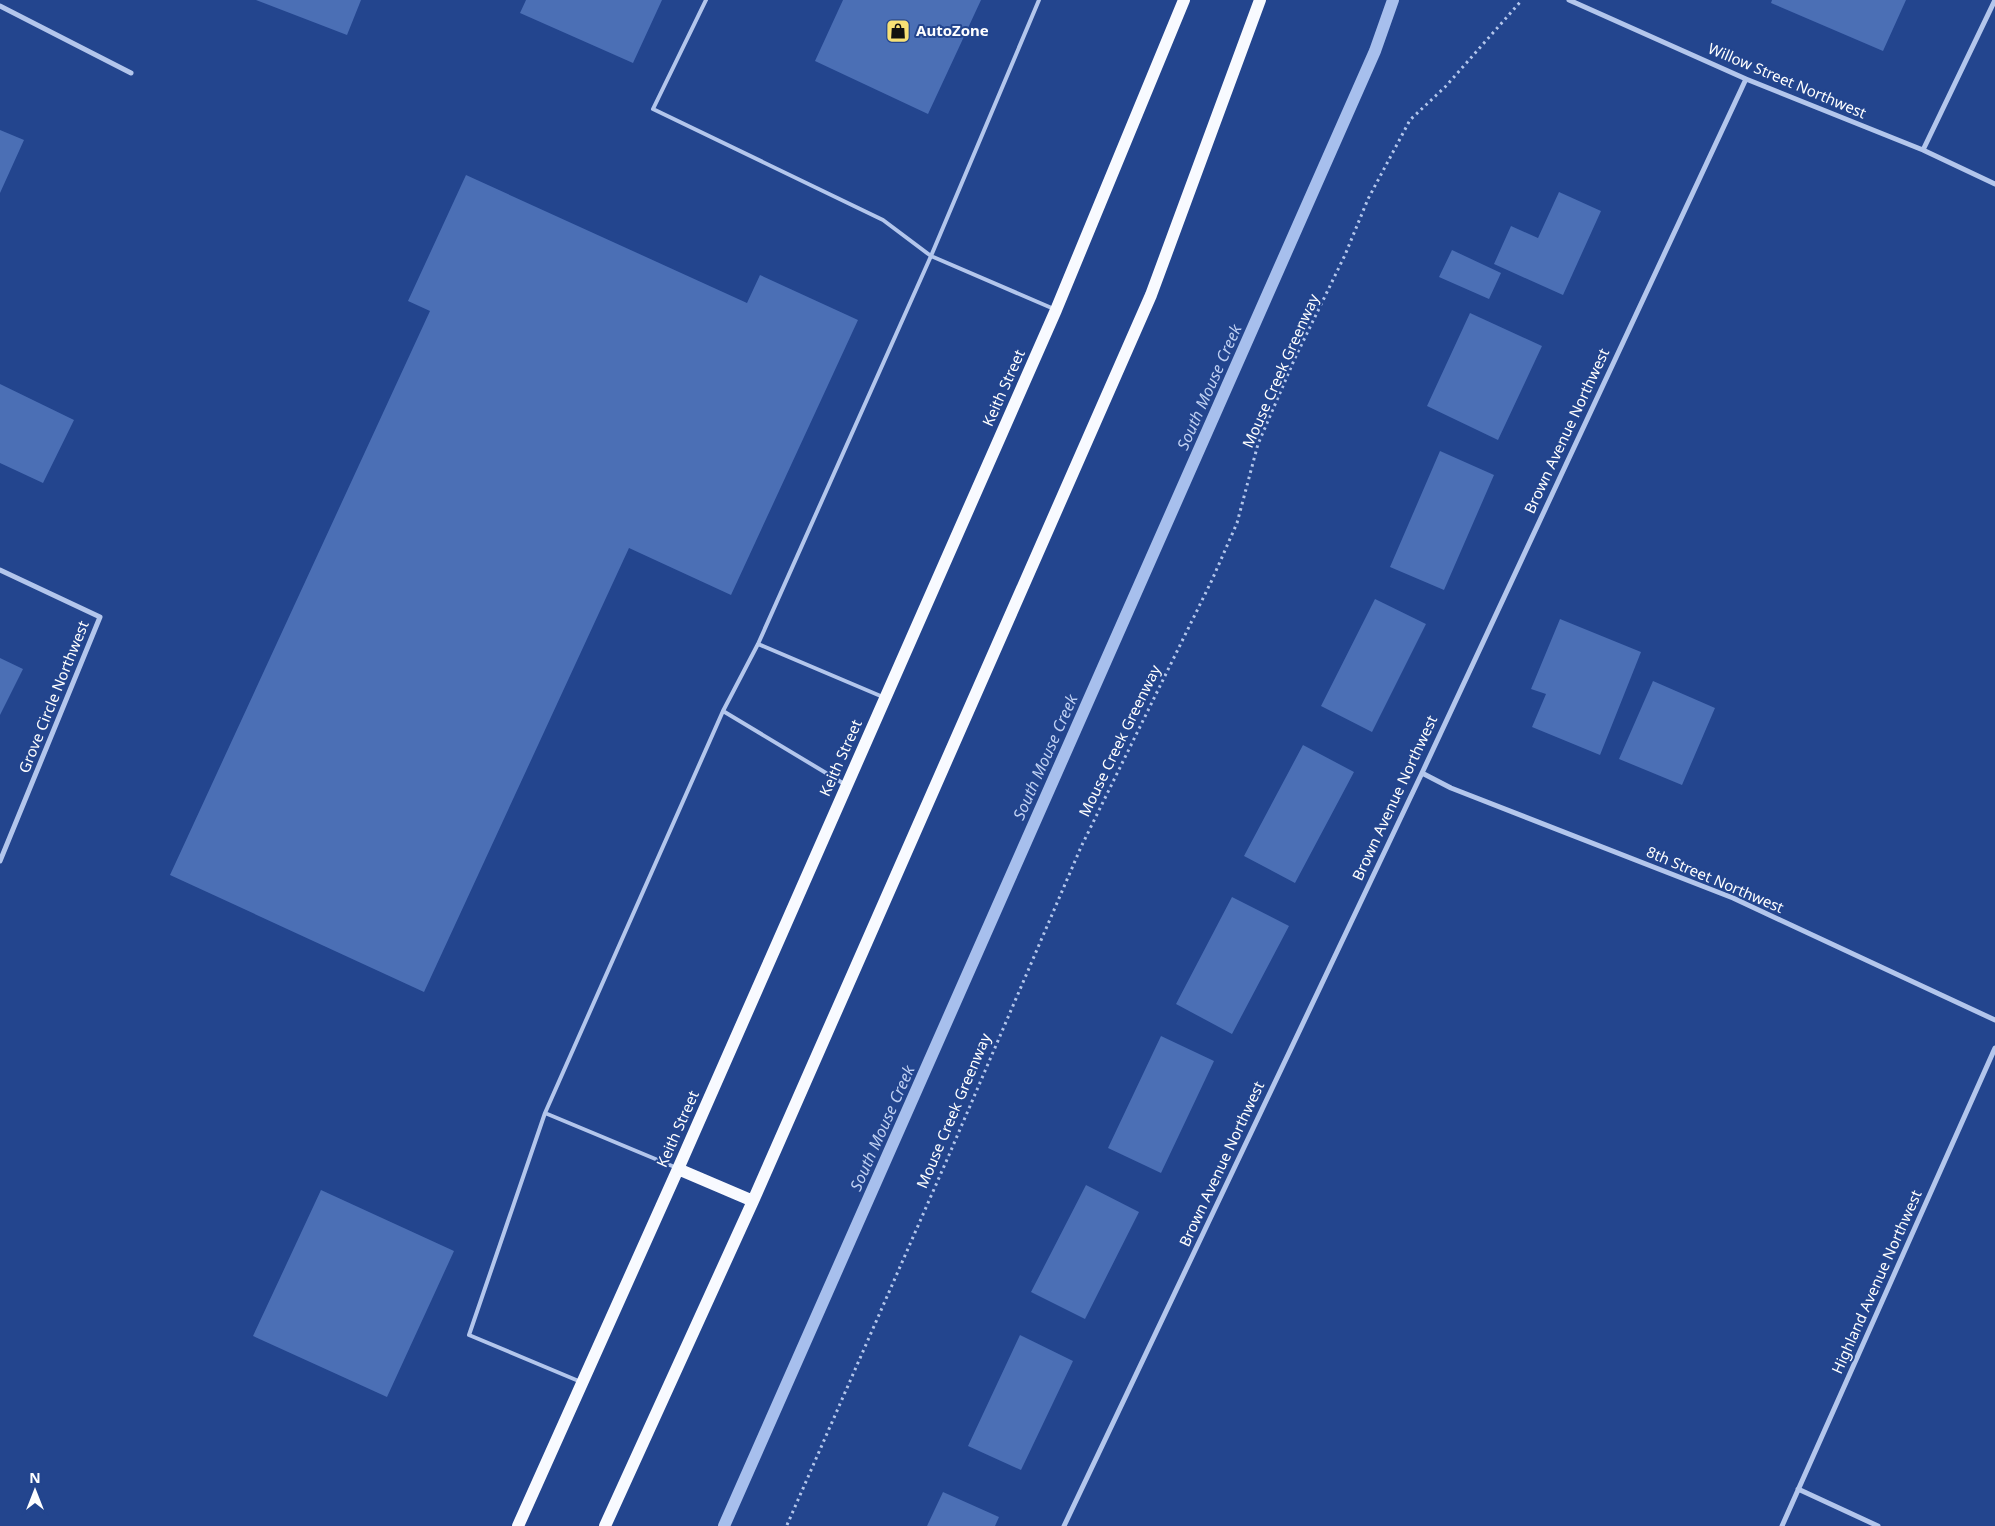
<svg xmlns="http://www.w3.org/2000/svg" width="1995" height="1526" font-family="'Noto Sans',sans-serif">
	<rect width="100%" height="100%" fill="#23458e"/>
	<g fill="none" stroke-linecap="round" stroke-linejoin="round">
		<!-- stream -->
		<path stroke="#a7bfed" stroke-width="12" d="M724,1526L1375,51L1393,0"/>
	</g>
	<!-- building -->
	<path fill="#4b6fb5" d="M256,0H361L347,35Z
		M526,0H662L633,63L520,13Z
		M843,0H981L928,114L815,61Z
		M1772,0H1906L1883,51L1771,3Z
		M0,130L24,140L0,193Z
		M466,175L747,303L760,275L858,320L731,595L629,548L424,992L170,875L430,311L408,301Z
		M1559,192L1601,211L1563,295L1494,264L1511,226L1538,238Z
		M1452,250L1501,273L1489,299L1439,277Z
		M1470,313L1542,346L1498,440L1427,406Z
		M0,384L74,420L43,483L0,463Z
		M1440,451L1494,475L1444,590L1390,567Z
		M1375,599L1426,624L1372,732L1321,706Z
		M1560,619L1641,652L1600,755L1532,727L1546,694L1531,689Z
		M0,658L23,669L0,715Z
		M1653,681L1715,708L1682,785L1619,759Z
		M1303,745L1354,772L1295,883L1244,856Z
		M1232,897L1289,926L1232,1034L1176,1004Z
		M1161,1036L1214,1061L1161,1173L1108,1148Z
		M1086,1185L1139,1212L1085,1319L1031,1292Z
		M321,1190L454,1251L387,1397L253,1336Z
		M1020,1335L1073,1361L1021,1470L968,1446Z
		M943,1492L999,1517L995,1526H927Z"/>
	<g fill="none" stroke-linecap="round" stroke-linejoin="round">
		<!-- path -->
		<path stroke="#b3c6ec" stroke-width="3" stroke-dasharray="2.5 4" stroke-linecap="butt" d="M787,1525L949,1155L1081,847L1212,580L1237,523L1258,444L1295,358L1345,255L1368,199L1410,120L1446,86L1522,0"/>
		<!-- lane -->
		<path stroke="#b3c6ec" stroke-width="4" d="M706,0L653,109L883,220L931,256L1039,0
			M758,644L883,697
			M846,785L723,711L758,644L931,256L1054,309
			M545,1113L469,1335L581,1382
			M677,1168L545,1113L723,711"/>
		<!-- street -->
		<path stroke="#b3c6ec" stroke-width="5" d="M1569,0L1746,79L1923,150L1995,184
			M0,6L131,73
			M1923,150L1995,0
			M0,570L100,617L0,861
			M1422,773L1451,788L1733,898L1995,1020
			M1798,1489L1878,1526
			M1064,1526L1422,773L1746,79
			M1782,1526L1995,1048"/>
		<!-- primary -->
		<path stroke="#f8faff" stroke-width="12" d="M678,1169L753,1201
			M518,1526L678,1169L1056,310L1184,0
			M605,1526L753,1201L1151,295L1260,0"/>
	</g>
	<!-- icons -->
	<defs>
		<g id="shop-square" transform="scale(1.25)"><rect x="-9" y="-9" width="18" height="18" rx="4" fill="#f7e075" stroke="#23458e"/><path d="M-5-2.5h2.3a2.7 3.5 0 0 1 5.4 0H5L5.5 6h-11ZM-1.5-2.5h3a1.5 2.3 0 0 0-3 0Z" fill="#111"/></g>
	</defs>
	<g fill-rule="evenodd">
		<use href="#shop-square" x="898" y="31"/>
	</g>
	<g text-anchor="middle" stroke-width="4" stroke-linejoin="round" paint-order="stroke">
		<!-- poi labels -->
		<g font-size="15" font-weight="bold" fill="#fff" stroke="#23458e" text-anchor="start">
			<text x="916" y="36">AutoZone</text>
		</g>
		<!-- street labels -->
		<g font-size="15" fill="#fff" stroke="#23458e">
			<text transform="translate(1787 81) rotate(23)" y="5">Willow Street Northwest</text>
			<text transform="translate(1281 371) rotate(-66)" y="5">Mouse Creek Greenway</text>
			<text transform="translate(1004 388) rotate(-66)" y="5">Keith Street</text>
			<text transform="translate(1567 431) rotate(-65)" y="5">Brown Avenue Northwest</text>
			<text transform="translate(54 697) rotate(-68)" y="5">Grove Circle Northwest</text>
			<text transform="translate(1120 741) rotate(-64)" y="5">Mouse Creek Greenway</text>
			<text transform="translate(841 758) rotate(-66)" y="5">Keith Street</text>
			<text transform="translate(1395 798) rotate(-65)" y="5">Brown Avenue Northwest</text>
			<text transform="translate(1715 880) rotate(23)" y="5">8th Street Northwest</text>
			<text transform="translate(954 1111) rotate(-67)" y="5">Mouse Creek Greenway</text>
			<text transform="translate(678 1129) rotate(-66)" y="5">Keith Street</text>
			<text transform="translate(1222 1164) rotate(-65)" y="5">Brown Avenue Northwest</text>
			<text transform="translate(1877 1282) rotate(-66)" y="5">Highland Avenue Northwest</text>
		</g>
		<!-- water labels -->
		<g font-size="16" font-style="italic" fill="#bfd0f3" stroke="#23458e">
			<text transform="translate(1209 387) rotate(-66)" y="6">South Mouse Creek</text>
			<text transform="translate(1045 757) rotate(-66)" y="6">South Mouse Creek</text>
			<text transform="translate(882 1128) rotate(-66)" y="6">South Mouse Creek</text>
		</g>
	</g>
	<!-- north arrow -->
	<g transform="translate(35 1491)" stroke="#23458e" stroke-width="4" paint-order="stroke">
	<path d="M0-4L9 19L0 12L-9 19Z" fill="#ffffff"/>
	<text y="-8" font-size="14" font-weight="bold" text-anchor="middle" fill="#ffffff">N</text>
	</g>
</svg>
